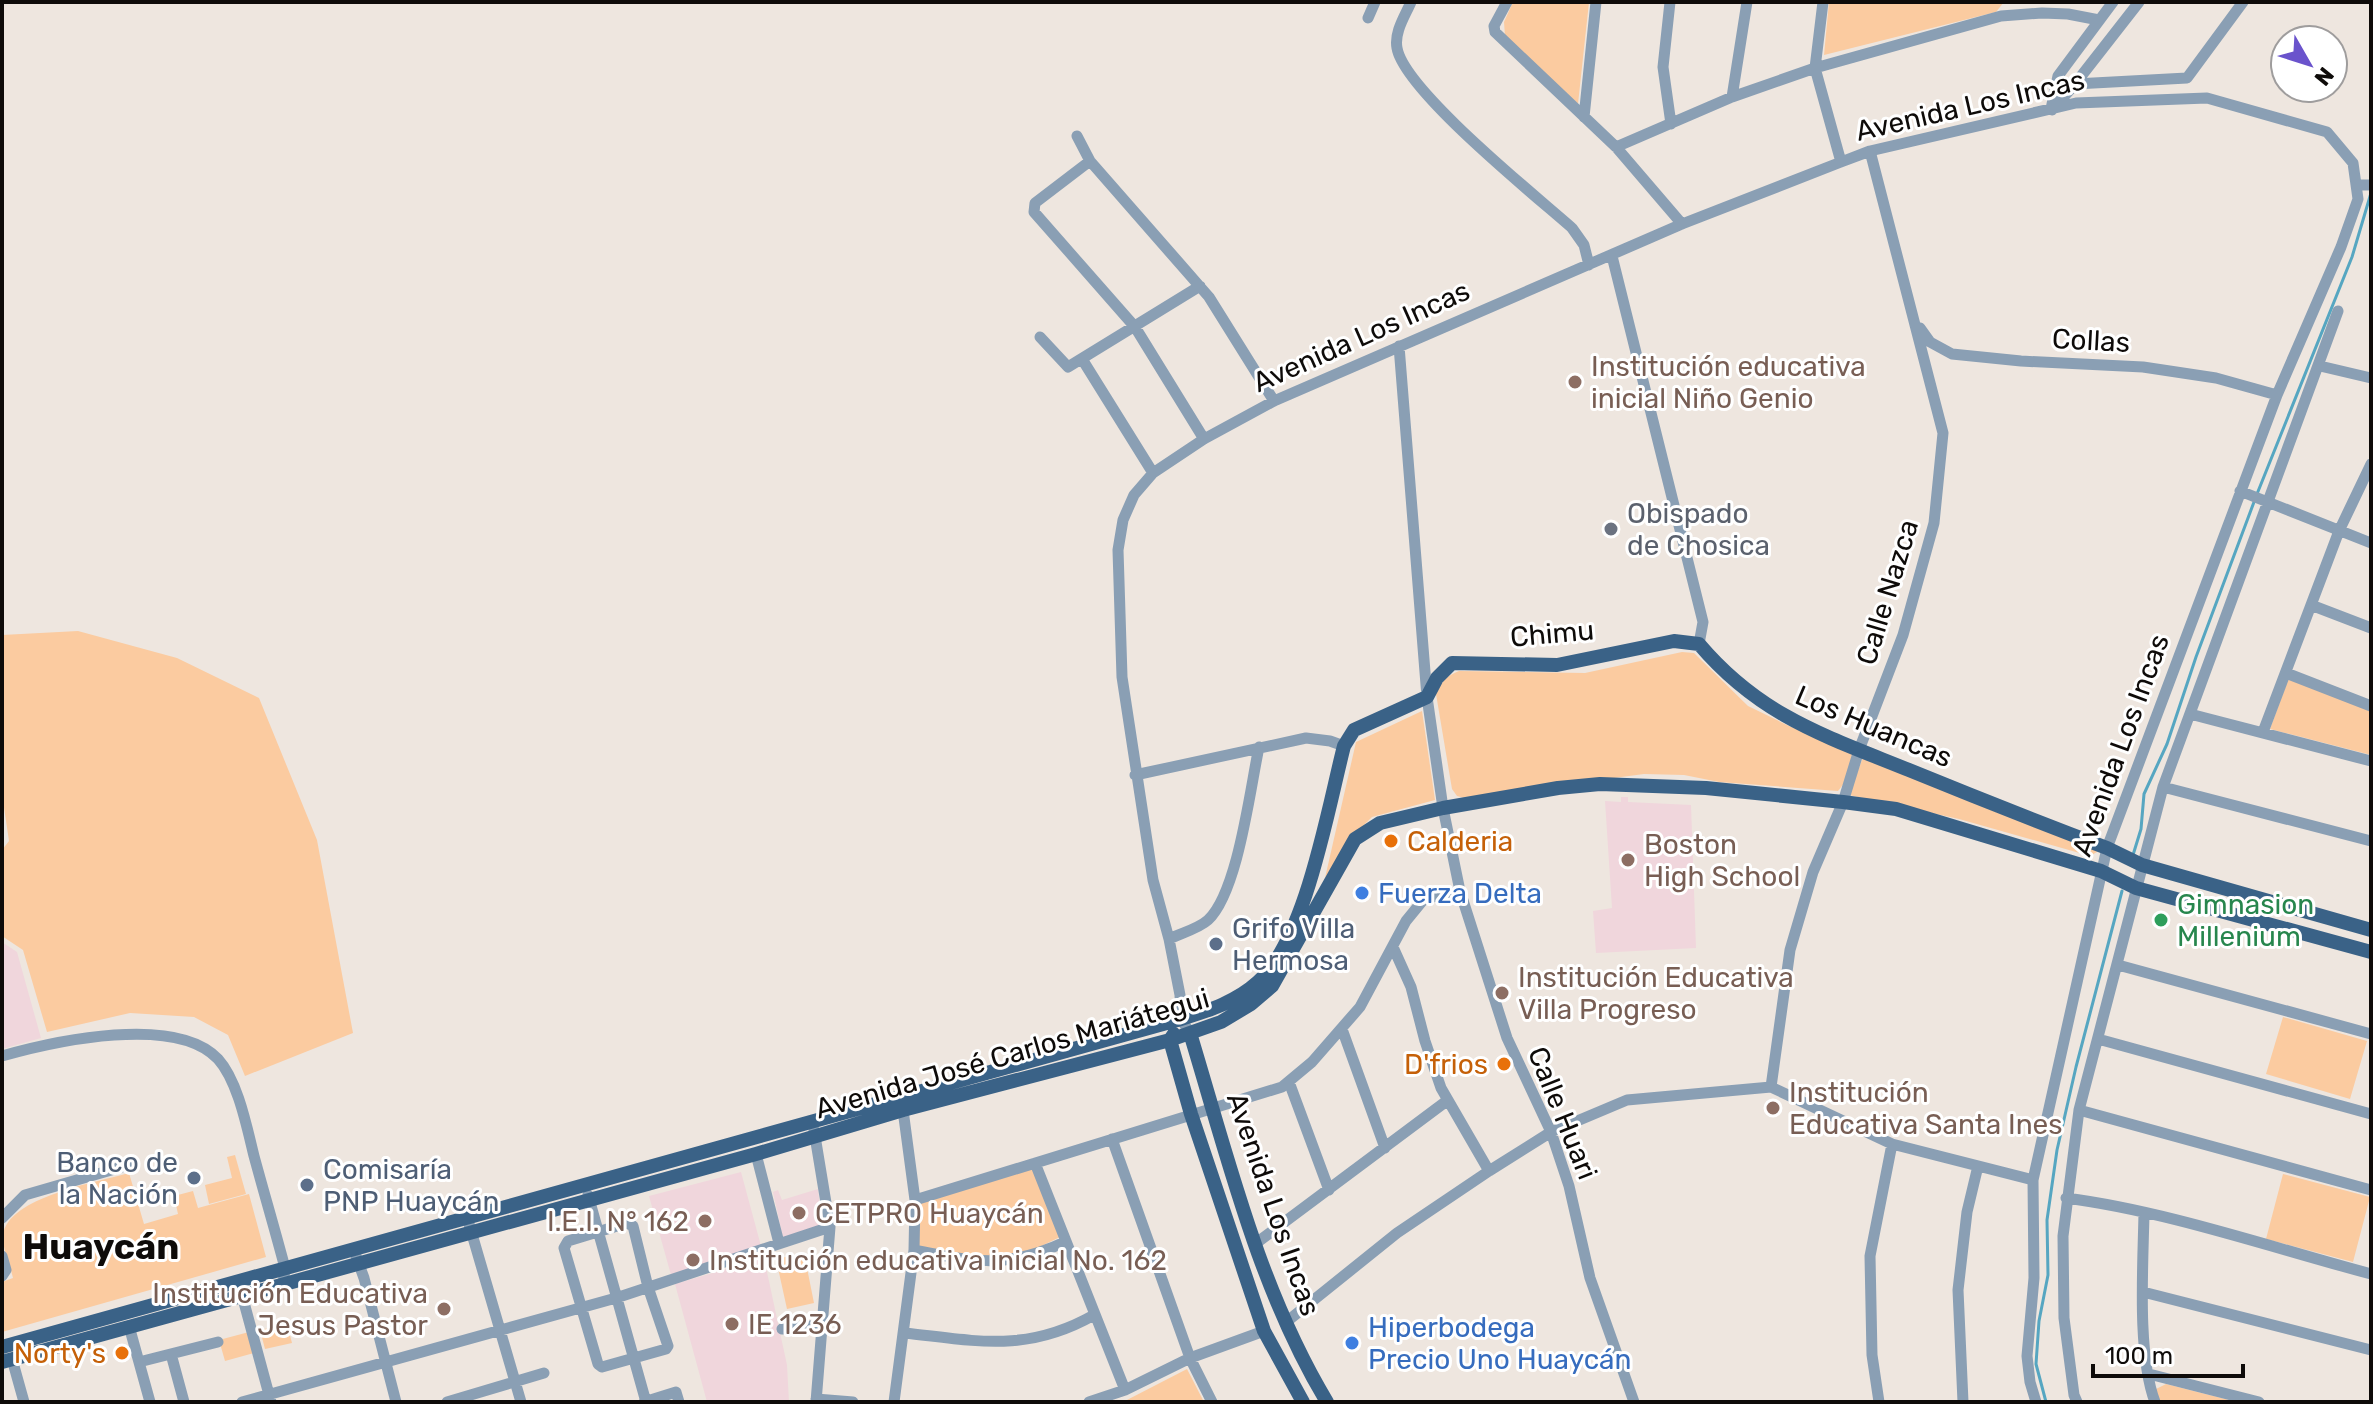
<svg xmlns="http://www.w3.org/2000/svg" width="2373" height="1404" font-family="Rubik,sans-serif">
	<rect width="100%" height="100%" fill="#eee6df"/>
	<!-- education -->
	<path fill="#f0d6dc" d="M1621,797H1628V802L1691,805L1696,948L1596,953L1593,911L1612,908L1605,801L1621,802Z
		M2,942L17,952L41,1038L2,1049Z
		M741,1172L761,1246L671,1275L649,1196Z
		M818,1189L822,1226L783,1238L773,1192L778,1190L782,1200Z
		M764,1258L787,1365L789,1402H707L675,1284Z"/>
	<!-- green -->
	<path fill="#fbcba0" d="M1513,2H1589L1578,104L1505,36L1504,22Z
		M1829,2H2004L1996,12L1824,55Z
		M78,631L177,658L259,698L317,840L353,1033L245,1076L228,1035L194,1017L130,1013L47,1032L23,950L2,936V850L9,841L2,794V635Z
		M1682,652L1694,653L1748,706L1789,726L1852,751C1854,765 1848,780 1838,791L1719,782L1684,775L1644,774L1464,798L1457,796L1452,789L1436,694C1442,681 1446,676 1459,671L1585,673Z
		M2289,677L2371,710V755L2270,729Z
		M1422,711L1435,800L1372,817L1348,841L1325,878L1356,742Z
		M1866,749L2096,849L2097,852L2090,856L1959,819L1849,795Z
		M2283,1017L2367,1041L2350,1099L2266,1074Z
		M235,1155L246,1194L209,1204L205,1185L232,1178L227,1157Z
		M1033,1167L1060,1237L1029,1252L985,1257L917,1247L919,1200Z
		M129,1173L144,1224L178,1214L174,1196L193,1191L198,1208L249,1194L266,1257L2,1332V1282L13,1278C10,1265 2,1248 3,1235C8,1197 98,1182 129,1173Z
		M2283,1174L2370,1197L2353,1262L2266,1239Z
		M804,1253L814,1303L787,1309L776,1259Z
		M287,1324L292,1343L265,1349L260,1330Z
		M249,1332L254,1353L225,1361L219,1340Z
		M1187,1369L1204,1402H1123Z
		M2166,1384L2237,1402H2156L2154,1390Z"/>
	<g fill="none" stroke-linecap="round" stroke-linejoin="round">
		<!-- stream -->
		<path stroke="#56a6c1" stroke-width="3" d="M2257,494L2352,257L2371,193
			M2133,855L2141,829L2144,794L2167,744L2196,657L2254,502
			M2046,1402L2036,1364L2039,1321L2048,1275L2047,1220L2057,1150L2076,1067L2122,891"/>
		<!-- minor -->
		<path stroke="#8a9fb4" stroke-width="11" d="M1411,2C1405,16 1394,32 1397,48C1404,90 1536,196 1572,228L1584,245L1589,265
			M1507,2L1494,26L1495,32L1616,147L1682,224
			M1670,2L1663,67L1671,124
			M1823,2L1815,68L1841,162
			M1368,18L1375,2
			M2075,84L2187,78L2243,2
			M1732,97L1747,2
			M2051,109L2058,76L2113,2
			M2052,110L2075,84L2139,2
			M1584,117L1596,2
			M1077,136L1090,161L1209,297L1274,401
			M1616,147L1732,97L1815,68L2001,16L2042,13L2068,14L2099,20
			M1090,161L1035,203L1034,212L1135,327L1204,439
			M2358,185H2371
			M1612,256L1703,622L1699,644
			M1920,328L1930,342L1952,354L2021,361L2143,367L2216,378L2277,395
			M1040,337L1068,367L1200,286
			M1399,346L1427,697L1443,808L1460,891L1507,1038L1551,1132L1569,1186L1590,1278L1634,1402
			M1082,359L1153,473
			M2320,366L2371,378
			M2240,491L2371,543
			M2311,605L2371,628
			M2286,673L2371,706
			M2190,714L2371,761
			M2263,732L2339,531L2371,464
			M1135,775L1306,738L1330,741L1344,746
			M2163,787L2371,841
			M1169,939C1181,933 1198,929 1208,920C1238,892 1250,789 1259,747
			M1393,947L1411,987L1425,1041L1441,1088L1489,1171
			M2118,965L2371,1034
			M1342,1029L1385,1148
			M1190,1033L1181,1019L1180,995L1169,939L1153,880L1122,677L1118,550L1123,520L1134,495L1153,473L1204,439L1274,401L1682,224L1841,162L1870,151L2076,103L2207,98L2327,132L2353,163L2358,199L2341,247L2277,395L2107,848L2033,1180L2034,1278L2027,1356L2030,1382L2036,1402
			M2098,1039L2371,1114
			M2,1056C55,1041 176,1014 218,1059C238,1081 247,1128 254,1156C264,1193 275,1230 285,1268L283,1285
			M1289,1082L1329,1190
			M1771,1087L1790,950L1813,872L1843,802L1859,750L1903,635L1934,523L1943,433L1870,151
			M2079,1110L2371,1190
			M814,1130L830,1227L816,1402
			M1112,1139L1190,1358L1212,1402
			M756,1154L779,1243
			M1035,1163L1125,1390
			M588,1195L646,1402
			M2066,1198C2166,1211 2273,1248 2371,1274
			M915,1200L1282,1087L1312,1062L1360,1007L1406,921L1424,899L1460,891
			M2144,1213C2143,1266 2137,1354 2155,1402
			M467,1217L521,1402
			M2,1218L25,1195L132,1164
			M627,1223L633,1226L648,1287L668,1346L666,1349L602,1367L598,1364L564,1248L568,1241Z
			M1255,1244L1448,1100
			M914,1250C975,1262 1007,1269 1065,1242
			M2,1256L6,1270L2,1276
			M356,1256L364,1278L396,1402
			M2143,1292L2371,1350
			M242,1295L271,1402
			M1285,1323L1397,1233L1489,1171L1551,1132L1627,1100L1771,1087L1892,1144L2033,1180
			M129,1326L150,1402
			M782,1329L821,1325
			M905,1333C977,1341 1027,1353 1094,1315
			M171,1354L184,1402
			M12,1359L24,1402
			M139,1362L218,1342
			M2149,1374L2259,1402
			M816,1399L853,1402
			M242,1402L616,1298L830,1227
			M447,1402L544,1373
			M644,1402L676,1392L679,1402
			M894,1402L914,1250L915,1200L903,1110
			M1089,1402L1125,1390L1190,1358L1264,1331
			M1879,1402L1872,1355L1870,1256L1892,1144
			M1963,1402L1958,1290L1967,1212L1978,1166
			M2077,1402L2074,1395L2064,1318L2063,1236L2079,1110L2163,787L2338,311"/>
		<!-- major -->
		<path stroke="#3a6287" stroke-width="14" d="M1190,1033C1228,1158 1259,1289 1327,1402
			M1174,1034L1170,1040L1191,1114L1264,1331L1303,1402
			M2,1347L1181,1019C1210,1010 1236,1002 1258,982C1306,939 1328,808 1344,746L1354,730L1427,697L1437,678L1452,663L1557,665L1674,641L1699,644C1760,716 1825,736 1909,770C1975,797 2041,823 2107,848L2142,865L2371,930
			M2,1362L756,1154L903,1110L1170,1040L1221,1022L1251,1004L1272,986L1355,839L1380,823L1443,808L1558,788L1600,784L1706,788L1843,802L1896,809L2101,871L2136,888L2371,952"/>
	</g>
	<!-- markers -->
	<g fill="#8d6e63" stroke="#fff" stroke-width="3">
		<circle cx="1575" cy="382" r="8"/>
		<circle cx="1628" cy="860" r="8"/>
		<circle cx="1502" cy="993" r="8"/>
		<circle cx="1773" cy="1108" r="8"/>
		<circle cx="799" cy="1213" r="8"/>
		<circle cx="705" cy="1221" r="8"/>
		<circle cx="693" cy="1260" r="8"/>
		<circle cx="444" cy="1309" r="8"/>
		<circle cx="732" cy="1324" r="8"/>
	</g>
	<circle fill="#6b7280" stroke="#fff" stroke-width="3" cx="1611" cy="529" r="8"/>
	<g fill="#e8710a" stroke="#fff" stroke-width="3">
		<circle cx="1391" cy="841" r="8"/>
		<circle cx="1504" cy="1064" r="8"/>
		<circle cx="122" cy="1353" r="8"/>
	</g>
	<g fill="#3f7fe0" stroke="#fff" stroke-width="3">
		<circle cx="1362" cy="893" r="8"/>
		<circle cx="1352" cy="1343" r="8"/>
	</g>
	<circle fill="#2e9e5b" stroke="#fff" stroke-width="3" cx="2161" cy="920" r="8"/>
	<g fill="#5c6f8a" stroke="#fff" stroke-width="3">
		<circle cx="1216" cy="944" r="8"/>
		<circle cx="194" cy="1178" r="8"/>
		<circle cx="307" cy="1185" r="8"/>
	</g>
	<g text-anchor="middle" stroke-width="6" stroke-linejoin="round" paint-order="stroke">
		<!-- street labels -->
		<g font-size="28" fill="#0e0b09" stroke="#fff">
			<text transform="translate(1970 105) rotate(-13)" y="10">Avenida Los Incas</text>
			<text transform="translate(1361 336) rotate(-24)" y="10">Avenida Los Incas</text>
			<text transform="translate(2091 340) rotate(3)" y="10">Collas</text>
			<text transform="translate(1887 592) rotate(-73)" y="10">Calle Nazca</text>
			<text transform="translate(1552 633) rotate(-5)" y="10">Chimu</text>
			<text transform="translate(1874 726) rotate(23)" y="10">Los Huancas</text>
			<text transform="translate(2120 745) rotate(-70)" y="10">Avenida Los Incas</text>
			<text transform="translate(1012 1053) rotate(-16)" y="10">Avenida José Carlos Mariátegui</text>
			<text transform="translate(1563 1113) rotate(68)" y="10">Calle Huari</text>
			<text transform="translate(1274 1204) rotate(71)" y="10">Avenida Los Incas</text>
		</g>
		<!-- education labels -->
		<g font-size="28" fill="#785e54" stroke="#fff" text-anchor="start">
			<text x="1591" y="376">Institución educativa<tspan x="1591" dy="32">inicial Niño Genio</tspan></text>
			<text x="1644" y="854">Boston<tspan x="1644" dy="32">High School</tspan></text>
			<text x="1518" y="987">Institución Educativa<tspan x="1518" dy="32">Villa Progreso</tspan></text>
			<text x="1789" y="1102">Institución<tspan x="1789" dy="32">Educativa Santa Ines</tspan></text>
			<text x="815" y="1223">CETPRO Huaycán</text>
			<text x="689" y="1231" text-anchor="end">I.E.I. N° 162</text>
			<text x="709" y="1270">Institución educativa inicial No. 162</text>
			<text x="428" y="1303" text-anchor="end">Institución Educativa<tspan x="428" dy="32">Jesus Pastor</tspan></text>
			<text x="748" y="1334">IE 1236</text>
		</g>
		<!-- worship labels -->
		<g font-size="28" fill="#5b616d" stroke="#fff" text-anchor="start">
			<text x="1627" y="523">Obispado<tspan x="1627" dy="32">de Chosica</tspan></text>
		</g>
		<!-- food labels -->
		<g font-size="28" fill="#c56008" stroke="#fff" text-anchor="end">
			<text x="1407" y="851" text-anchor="start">Calderia</text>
			<text x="1488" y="1074">D'frios</text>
			<text x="106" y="1363">Norty's</text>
		</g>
		<!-- shop labels -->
		<g font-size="28" fill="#366cbe" stroke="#fff" text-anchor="start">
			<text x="1378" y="903">Fuerza Delta</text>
			<text x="1368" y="1337">Hiperbodega<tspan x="1368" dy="32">Precio Uno Huaycán</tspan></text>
		</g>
		<!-- leisure labels -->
		<g font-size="28" fill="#27864d" stroke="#fff" text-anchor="start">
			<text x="2177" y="914">Gimnasion<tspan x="2177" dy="32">Millenium</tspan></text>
		</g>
		<!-- service labels -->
		<g font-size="28" fill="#4e5e75" stroke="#fff" text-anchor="start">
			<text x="1232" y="938">Grifo Villa<tspan x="1232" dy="32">Hermosa</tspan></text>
			<text x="178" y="1172" text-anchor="end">Banco de<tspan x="178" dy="32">la Nación</tspan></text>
			<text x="323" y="1179">Comisaría<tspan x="323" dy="32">PNP Huaycán</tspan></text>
		</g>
		<!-- district labels -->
		<g font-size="36" font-weight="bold" fill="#0e0b09" stroke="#fff">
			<text x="101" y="1259">Huaycán</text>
		</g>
	</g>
	<!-- border -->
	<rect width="2373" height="1404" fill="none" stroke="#0e0b09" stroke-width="8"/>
	<!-- north arrow -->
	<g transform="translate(2309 64) rotate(129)"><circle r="38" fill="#ffffff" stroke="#9f9d9d" stroke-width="2"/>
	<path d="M0-6L14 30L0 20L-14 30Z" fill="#6a53cc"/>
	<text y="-12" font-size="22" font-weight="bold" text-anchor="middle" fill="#0e0b09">N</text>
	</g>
	<!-- scale -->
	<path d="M2093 1364v12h150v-12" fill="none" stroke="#0e0b09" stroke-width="4"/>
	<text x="2105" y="1364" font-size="24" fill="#0e0b09" stroke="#ffffff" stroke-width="6" paint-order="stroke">100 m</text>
</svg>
